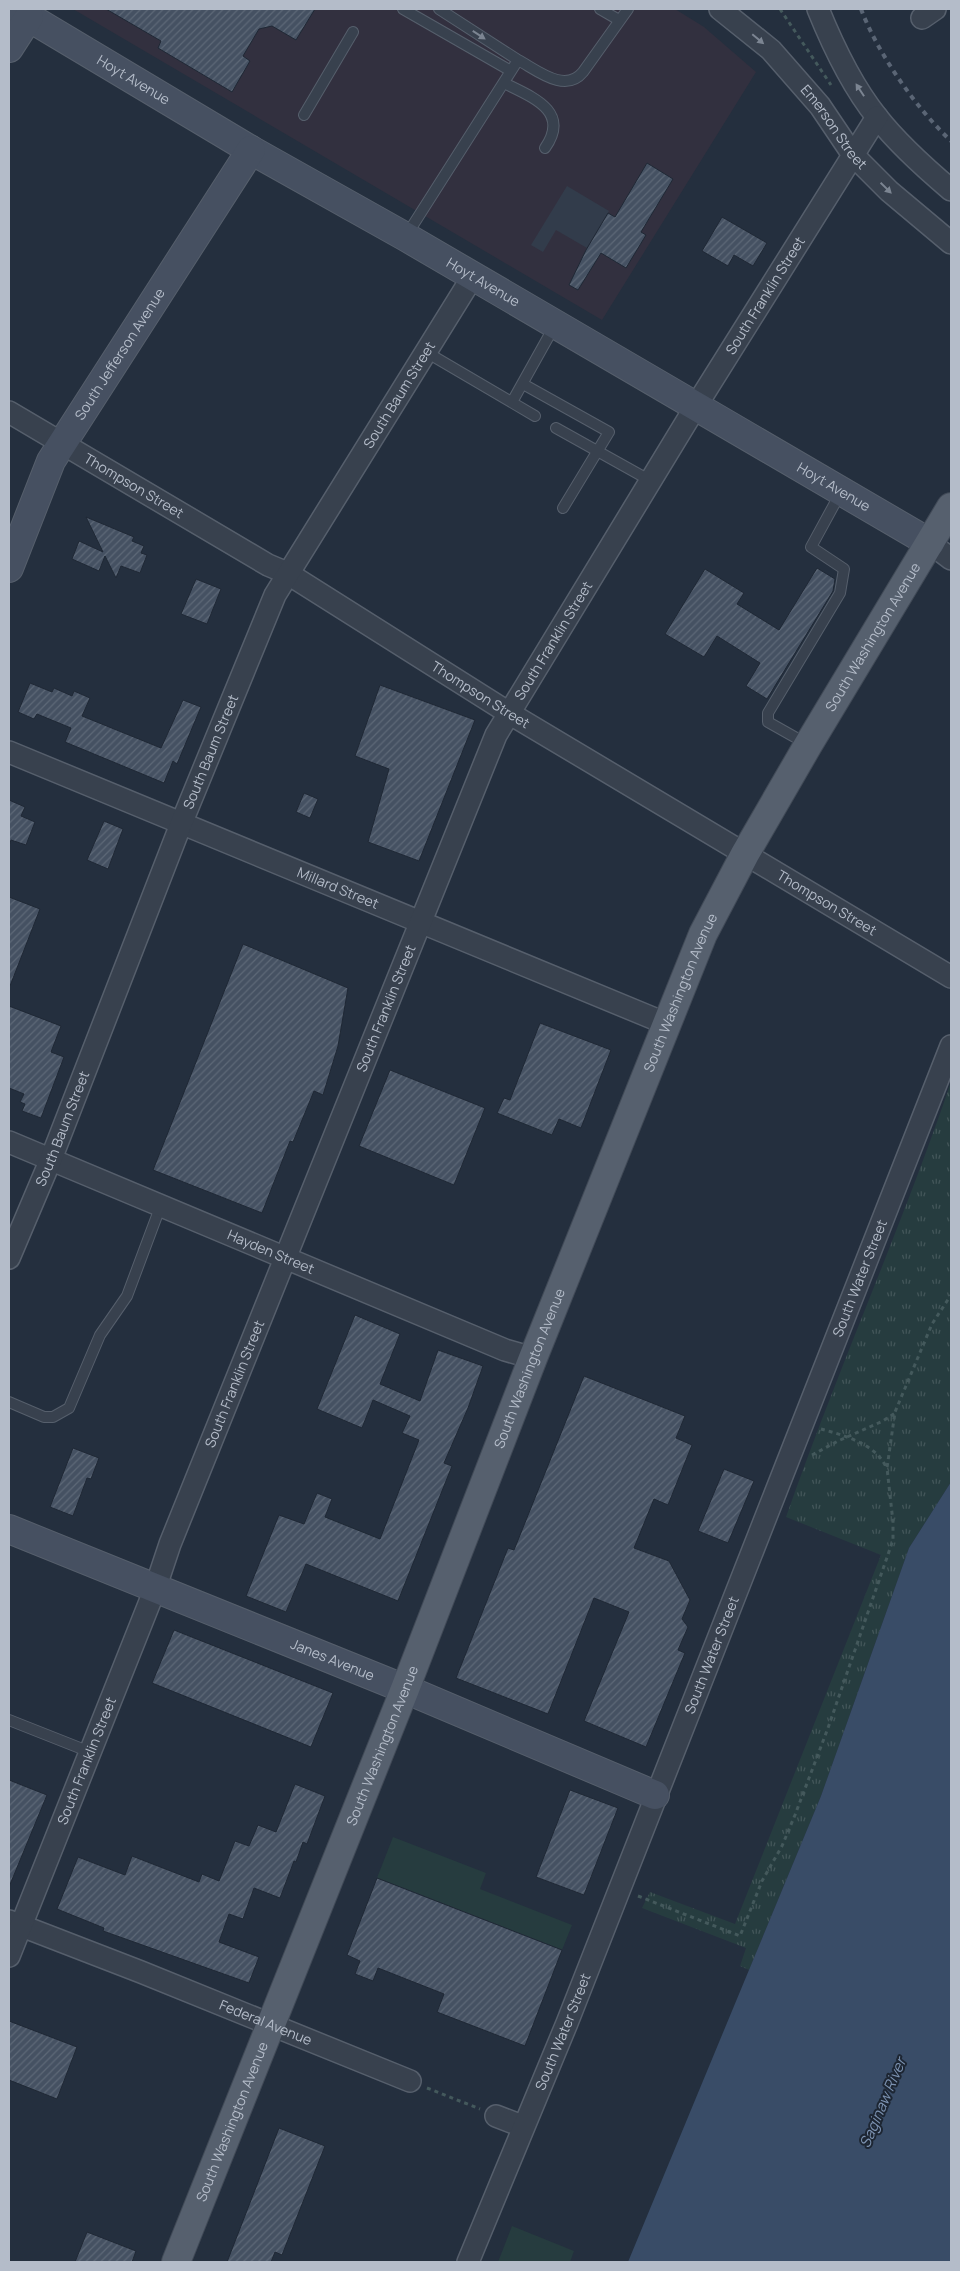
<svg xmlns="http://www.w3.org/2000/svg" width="960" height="2271" font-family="Manrope,sans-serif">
	<defs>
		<pattern id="park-tufts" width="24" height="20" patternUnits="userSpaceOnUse" patternTransform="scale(1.25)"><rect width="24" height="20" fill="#263c3f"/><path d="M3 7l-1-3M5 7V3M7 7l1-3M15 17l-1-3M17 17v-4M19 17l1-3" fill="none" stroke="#435659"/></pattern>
		<pattern id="building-hatch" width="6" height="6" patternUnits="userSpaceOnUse" patternTransform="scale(1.25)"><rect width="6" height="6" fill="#455162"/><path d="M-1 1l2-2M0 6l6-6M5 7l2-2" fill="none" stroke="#5d6877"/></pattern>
	</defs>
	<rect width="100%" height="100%" fill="#242f3e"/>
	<!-- medical -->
	<path fill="#32303f" d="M73,9H675L704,27L756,72L602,320Z"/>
	<!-- airport -->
	<path fill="#323c4b" d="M567,186L609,211L587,248L556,230L543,252L531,245Z"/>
	<!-- grass -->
	<path fill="#263c3f" d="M393,1837L486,1873L480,1889L572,1925L562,1950L377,1878Z
		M512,2226L574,2251L570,2262H498Z"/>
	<!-- park -->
	<path fill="url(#park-tufts)" d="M951,1082V1482L909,1548L821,1796L749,1970L740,1966L746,1948L642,1908L650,1892L735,1924L881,1555L786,1517C837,1371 901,1229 951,1082Z"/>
	<!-- water -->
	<path fill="#394c67" d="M951,1482V2262H628L821,1796L909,1548Z"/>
	<!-- building -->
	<path fill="url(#building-hatch)" stroke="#1f2835" d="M106,9H315L296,40L272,26L259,29L243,56L250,61L232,92L158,48L161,41Z
		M647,163L673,179L641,232L646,235L626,268L601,253L578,290L569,285L586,250L608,213L615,217Z
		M722,217L767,243L753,266L734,255L728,266L702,251Z
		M86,517L134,537L132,541L144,546L141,553L147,555L140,573L121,566L116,578L105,556L99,571L72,559L79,541L103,552Z
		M817,568L835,579L833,591L767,699L746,686L760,663L717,636L704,657L665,634L705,569L744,593L737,604L779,630Z
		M196,579L221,589L207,624L181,614Z
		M30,683L52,692L54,688L72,696L74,691L90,698L82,716L161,748L183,700L201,707L177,764L173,761L164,783L65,742L71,728L37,714L34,719L18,712Z
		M380,685L475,720L419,861L368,842L389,769L355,756Z
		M304,793L318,799L310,818L296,812Z
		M9,800L25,807L21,816L35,822L26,845L11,840L9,846Z
		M104,821L123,829L108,869L87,860Z
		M9,897L40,909L10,986H9Z
		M243,944L348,988L338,1046L323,1095L314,1091L293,1142L290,1141L262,1213L153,1170Z
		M9,1006L61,1026L51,1052L64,1057L41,1118L22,1111L25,1104L20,1102L24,1094L9,1088Z
		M540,1023L611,1050L581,1128L559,1119L552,1135L497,1113L504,1098L510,1100Z
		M390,1070L485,1108L454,1185L359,1146Z
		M355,1315L400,1334L380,1384L420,1401L438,1350L483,1366L468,1408L444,1463L452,1466L398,1601L306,1564L286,1612L246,1596L279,1515L304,1524L317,1493L332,1499L325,1517L380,1539L419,1440L402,1433L410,1416L373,1400L362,1428L317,1409Z
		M584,1376L685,1416L676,1438L692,1445L668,1505L654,1499L634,1548L669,1561L690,1600L682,1619L688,1627L678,1650L685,1653L646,1747L584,1721L629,1612L594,1598L548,1714L456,1678L508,1548L514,1550Z
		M73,1448L99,1458L91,1479L87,1478L73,1516L50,1507Z
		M724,1469L754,1481L728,1543L698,1531Z
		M174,1630L333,1693L311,1747L152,1683Z
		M9,1780L47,1795L9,1887Z
		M295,1784L325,1796L307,1844L303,1842L296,1862L294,1861L280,1898L254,1888L243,1919L229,1914L219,1942L259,1957L249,1983L103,1931L104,1928L57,1909L78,1857L125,1875L132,1856L199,1882L202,1874L219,1881L235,1841L249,1846L258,1825L276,1832Z
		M570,1790L618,1808L584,1895L536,1877Z
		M377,1878L562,1950L525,2046L437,2012L444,1994L378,1968L373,1981L355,1974L360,1961L347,1955Z
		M9,2021L77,2047L57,2099L9,2080Z
		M279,2128L325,2146L282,2255L275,2252L271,2262H227Z
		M87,2232L136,2251L132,2262H75Z"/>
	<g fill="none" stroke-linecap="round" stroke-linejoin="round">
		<!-- lane casing -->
		<g stroke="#565f6c" stroke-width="12">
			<path id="lane" d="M403,9L511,71L518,60C537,70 565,94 583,72L628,9
				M439,9L518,60
				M600,9L619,20
				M504,83C532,97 571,111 545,148
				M304,115L353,32
				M406,236L511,71
				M426,352L535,416
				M523,384L609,432L563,508
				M512,402L555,325
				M556,428L651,481
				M807,744L768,722V713L840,593L844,569L811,547L841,492
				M9,1402L44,1417H53L69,1408L100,1335L127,1296L161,1205
				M9,1720L90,1752"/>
		</g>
		<!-- street casing -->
		<g stroke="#565f6c" stroke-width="24">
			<g id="street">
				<path id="s1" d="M720,9L771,50L820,106L853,155L889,191L951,243"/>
				<path d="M818,9C833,46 852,86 877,117C898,144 925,168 951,190"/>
				<path d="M922,18L935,9"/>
				<path id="s2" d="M9,412L268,565L287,573L509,713L951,977"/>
				<path d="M930,543L951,559"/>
				<path id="s3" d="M9,752L667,1024"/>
				<path id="s4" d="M9,1142L505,1350L533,1358"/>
				<path id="s5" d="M9,1258L51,1159L181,824L275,595L473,276"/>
				<path id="s6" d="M9,1921L141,1972L410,2081"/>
				<path id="s7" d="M9,1956L155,1589L170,1544L496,735L696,406L877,117"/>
				<path d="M496,2116L522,2126"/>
				<path id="s8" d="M468,2262L567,2023L951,1046"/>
			</g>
		</g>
		<!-- secondary casing -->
		<g stroke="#565f6c" stroke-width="30">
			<g id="secondary">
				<path id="s9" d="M15,9L251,150L406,237L930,543"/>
				<path d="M9,48L29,17"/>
				<path id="s10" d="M9,568L51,461L251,150"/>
				<path id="s11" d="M9,1529L405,1689L655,1795"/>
			</g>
		</g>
		<!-- primary casing -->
		<g stroke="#414a57" stroke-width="30">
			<g id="primary">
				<path id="s12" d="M176,2262L405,1689L533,1358L703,934L745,854L808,745L951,507"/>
			</g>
		</g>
		<!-- path -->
		<path stroke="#44595c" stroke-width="3" stroke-dasharray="4 4" stroke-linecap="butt" d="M780,9L831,85
			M821,1429C843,1435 876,1444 886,1467
			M812,1455L838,1441L883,1421L895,1413
			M638,1896L740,1936L762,1881L782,1846L795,1815L828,1728L893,1540V1522L887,1468L895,1412L932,1324L951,1295
			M427,2088L480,2109"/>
		<!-- lane -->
		<use href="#lane" stroke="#38414e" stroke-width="10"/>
		<!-- street -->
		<use href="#street" stroke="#38414e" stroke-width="21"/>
		<!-- secondary -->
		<use href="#secondary" stroke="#465061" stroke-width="28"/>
		<!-- primary -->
		<use href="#primary" stroke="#56606e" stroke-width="28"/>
		<!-- rail -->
		<path stroke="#5a6575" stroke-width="4" stroke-dasharray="5 5" stroke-linecap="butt" d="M861,9C878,54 916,108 951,141"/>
	</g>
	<!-- one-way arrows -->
	<defs><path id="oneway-solid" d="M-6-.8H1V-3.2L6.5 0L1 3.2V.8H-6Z" transform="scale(1.25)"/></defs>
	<g fill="#7c8592">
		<use href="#oneway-solid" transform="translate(479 35) rotate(33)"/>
		<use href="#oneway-solid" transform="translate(758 39) rotate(40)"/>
		<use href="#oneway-solid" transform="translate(860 90) rotate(-123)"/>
		<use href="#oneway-solid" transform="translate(886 188) rotate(44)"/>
	</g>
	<g text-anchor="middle" stroke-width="4" stroke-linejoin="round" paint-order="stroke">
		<!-- street labels -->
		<g font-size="14" fill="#b4bcc9" stroke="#1d2633">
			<text dy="5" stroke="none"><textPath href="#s9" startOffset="138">Hoyt Avenue</textPath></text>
			<text dy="5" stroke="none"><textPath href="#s1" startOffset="165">Emerson Street</textPath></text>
			<text dy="5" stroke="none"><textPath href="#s9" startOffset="542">Hoyt Avenue</textPath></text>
			<text dy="5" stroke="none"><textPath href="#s7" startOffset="1830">South Franklin Street</textPath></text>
			<text dy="5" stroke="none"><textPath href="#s10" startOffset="242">South Jefferson Avenue</textPath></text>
			<text dy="5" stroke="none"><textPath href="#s5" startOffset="950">South Baum Street</textPath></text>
			<text dy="5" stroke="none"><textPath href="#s2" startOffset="145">Thompson Street</textPath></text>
			<text dy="5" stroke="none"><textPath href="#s9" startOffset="948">Hoyt Avenue</textPath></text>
			<text dy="5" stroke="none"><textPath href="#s12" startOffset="1771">South Washington Avenue</textPath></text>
			<text dy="5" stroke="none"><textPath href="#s7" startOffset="1425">South Franklin Street</textPath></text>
			<text dy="5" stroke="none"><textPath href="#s2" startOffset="550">Thompson Street</textPath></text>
			<text dy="5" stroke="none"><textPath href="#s5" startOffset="545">South Baum Street</textPath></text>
			<text dy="5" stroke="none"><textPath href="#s3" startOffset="356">Millard Street</textPath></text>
			<text dy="5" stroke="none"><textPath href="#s2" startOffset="954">Thompson Street</textPath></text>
			<text dy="5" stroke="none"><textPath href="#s12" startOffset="1366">South Washington Avenue</textPath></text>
			<text dy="5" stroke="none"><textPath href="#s7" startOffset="1020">South Franklin Street</textPath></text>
			<text dy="5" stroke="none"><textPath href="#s5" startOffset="140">South Baum Street</textPath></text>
			<text dy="5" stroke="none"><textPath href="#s4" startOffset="284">Hayden Street</textPath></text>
			<text dy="5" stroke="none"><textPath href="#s8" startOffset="1059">South Water Street</textPath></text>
			<text dy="5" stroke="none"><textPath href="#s12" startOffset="961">South Washington Avenue</textPath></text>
			<text dy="5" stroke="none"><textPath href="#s7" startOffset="615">South Franklin Street</textPath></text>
			<text dy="5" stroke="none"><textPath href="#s8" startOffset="654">South Water Street</textPath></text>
			<text dy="5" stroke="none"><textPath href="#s11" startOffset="349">Janes Avenue</textPath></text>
			<text dy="5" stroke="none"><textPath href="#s12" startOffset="556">South Washington Avenue</textPath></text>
			<text dy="5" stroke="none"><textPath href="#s7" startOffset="210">South Franklin Street</textPath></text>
			<text dy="5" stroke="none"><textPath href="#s6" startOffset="276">Federal Avenue</textPath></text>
			<text dy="5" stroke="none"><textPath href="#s8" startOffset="249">South Water Street</textPath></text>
			<text dy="5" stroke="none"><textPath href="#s12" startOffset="151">South Washington Avenue</textPath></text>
		</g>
		<!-- water labels -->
		<g font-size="15" font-style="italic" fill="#7c92b1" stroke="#1d2633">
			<text transform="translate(883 2103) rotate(-67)" y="5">Saginaw River</text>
		</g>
	</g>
	<!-- border -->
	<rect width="960" height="2271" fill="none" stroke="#b4bcc9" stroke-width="20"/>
</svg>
